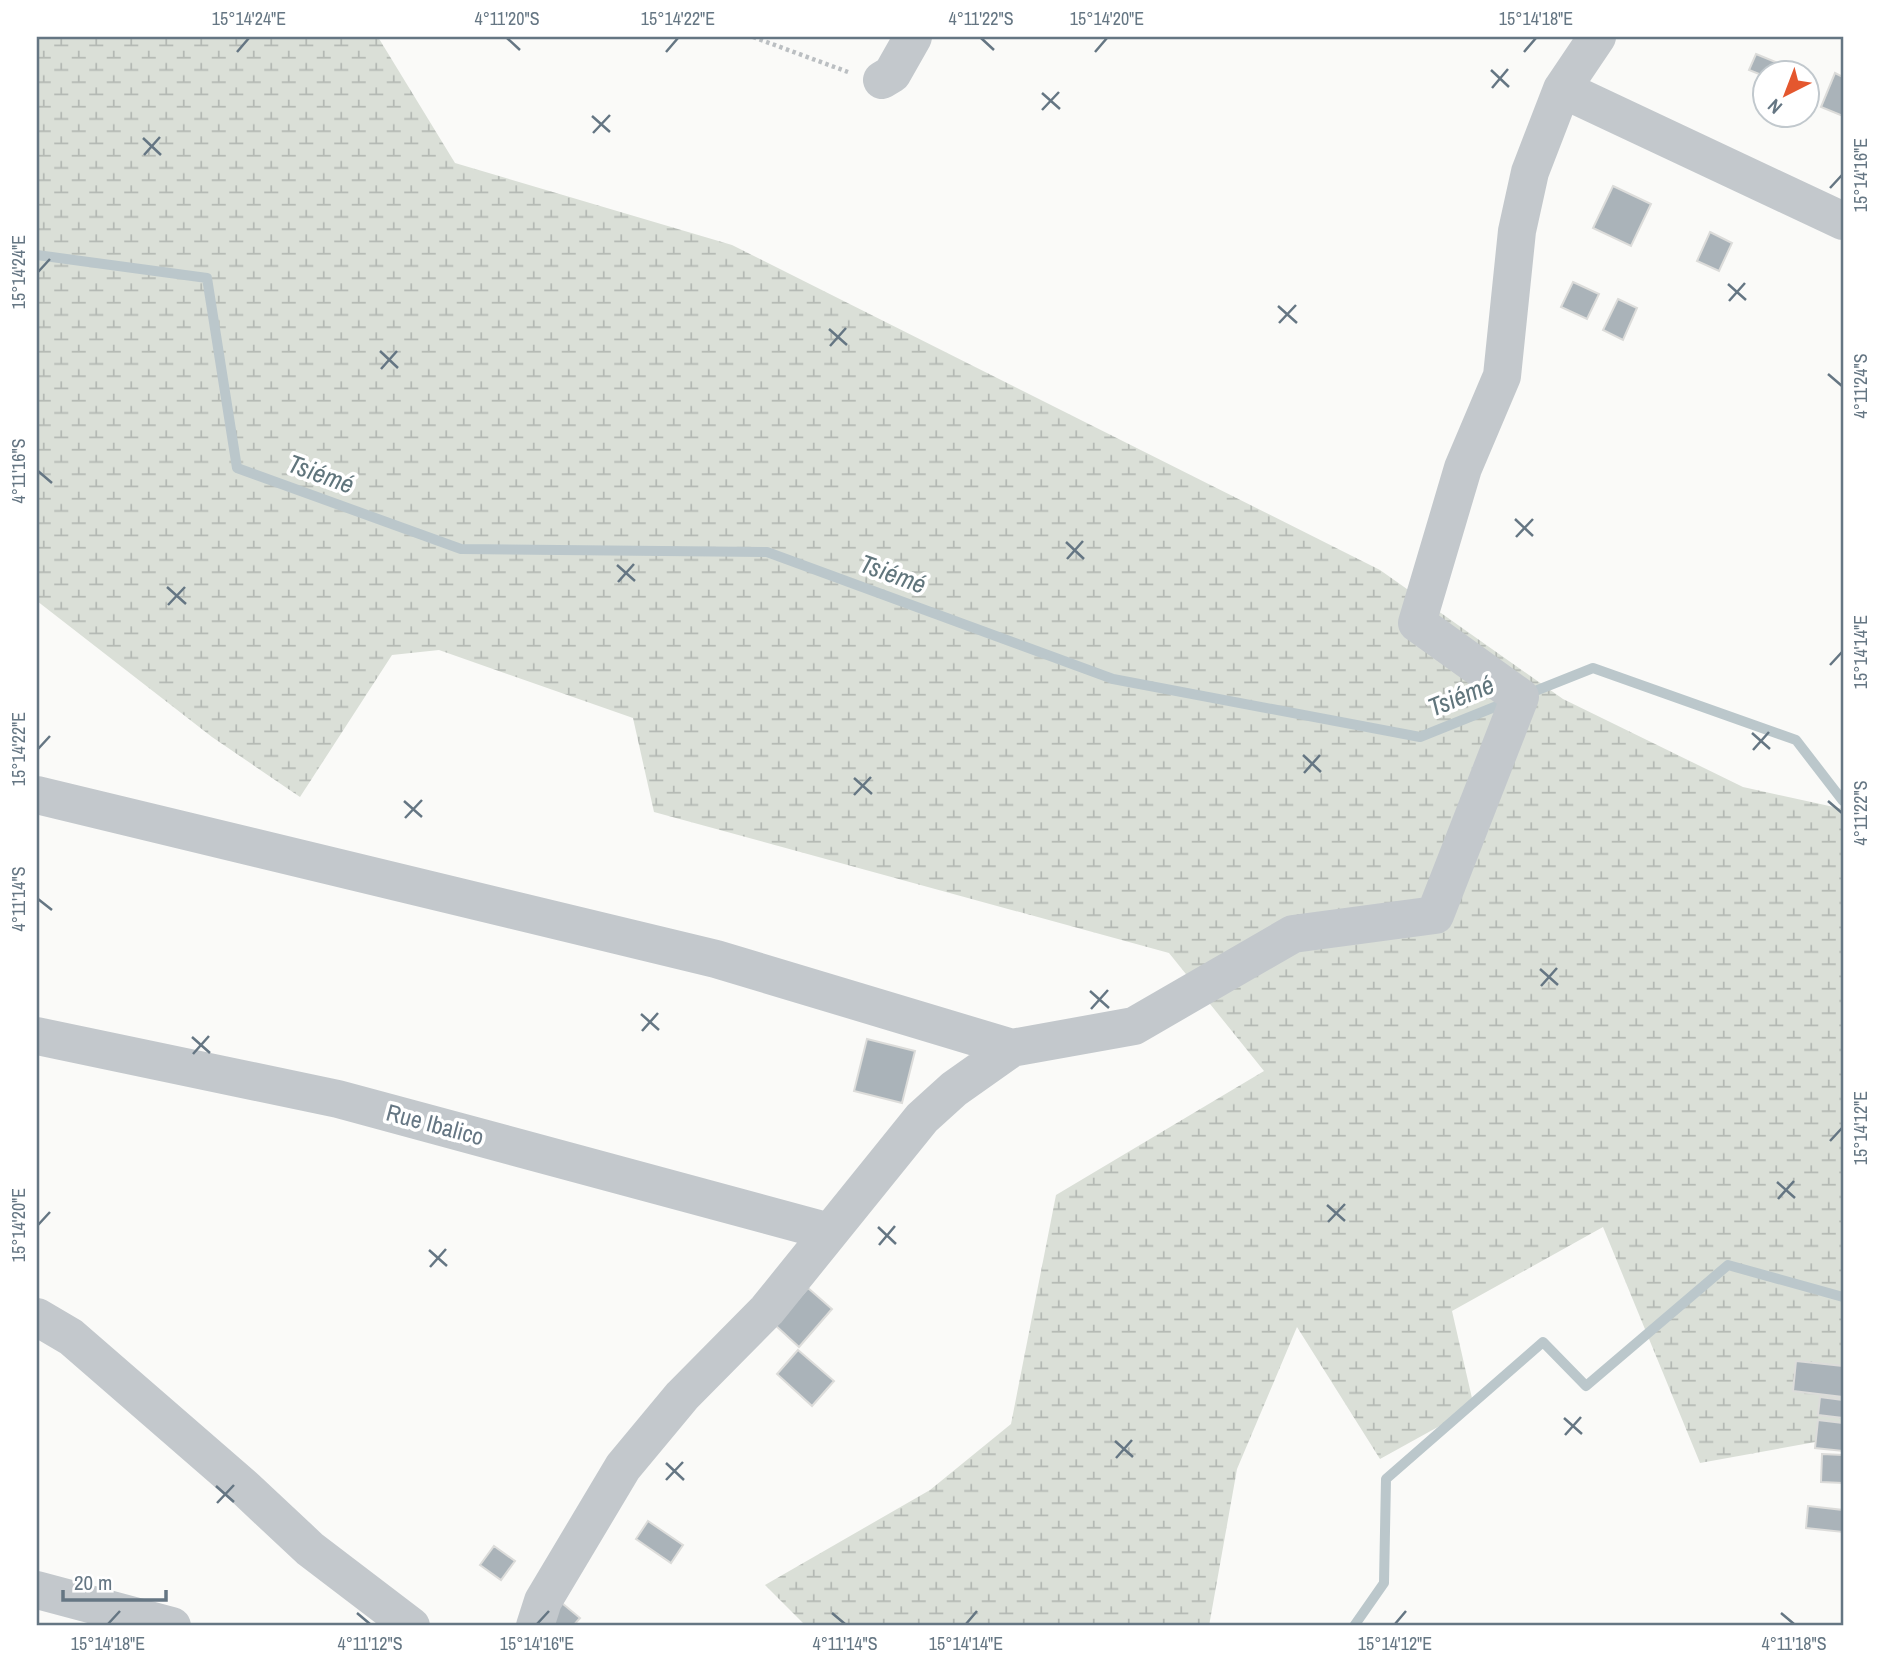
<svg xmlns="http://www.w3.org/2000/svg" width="1880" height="1663" font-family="'Archivo Narrow',sans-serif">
	<defs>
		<pattern id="wetland-marsh" width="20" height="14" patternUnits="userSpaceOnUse" patternTransform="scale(1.75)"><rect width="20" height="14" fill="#dadfd7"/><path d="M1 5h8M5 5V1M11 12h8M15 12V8" fill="none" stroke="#b4b9b4"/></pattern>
	</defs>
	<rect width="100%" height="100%" fill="#fafaf8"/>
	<!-- wetland -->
	<path fill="url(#wetland-marsh)" d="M37,37H378L455,163L732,245L1380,570L1563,699L1743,787L1843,809V1437L1700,1463L1603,1227L1452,1311L1474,1407L1380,1459L1297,1327L1237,1469L1209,1626H806L765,1585L930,1490L1011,1424L1056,1195L1264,1071L1169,953L654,812L633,718L439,650L392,655L300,797L212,737L37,601Z"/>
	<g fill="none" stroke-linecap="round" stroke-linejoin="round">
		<!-- stream -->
		<path stroke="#bbc7cb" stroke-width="10" d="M37,255L207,278L237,468L461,549L767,552L1113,679L1420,737L1507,702
			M1525,695L1593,668L1796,740L1843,801
			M1354,1626L1384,1583L1386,1479L1543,1342L1586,1386L1728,1265L1843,1297"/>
	</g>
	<!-- building -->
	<path fill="#aab3b9" stroke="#dcdcda" stroke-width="2" d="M1756,54L1790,68L1788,74H1764V76L1749,70Z
		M1835,73L1843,77V116L1821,107Z
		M1613,186L1651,204L1631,246L1593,228Z
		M1710,232L1732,243L1719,271L1697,261Z
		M1573,282L1599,294L1587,319L1561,307Z
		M1618,299L1637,308L1623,340L1603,330Z
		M867,1039L915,1051L902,1103L854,1091Z
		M808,1288L832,1309L799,1347L775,1325Z
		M798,1350L834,1381L812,1406L777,1374Z
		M1796,1361L1843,1366V1397L1793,1391Z
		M1820,1397L1843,1400V1418L1818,1415Z
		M1818,1420L1843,1423V1451L1815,1448Z
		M1822,1454L1843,1455V1483L1821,1482Z
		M1808,1506L1843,1510V1532L1806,1528Z
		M648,1521L683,1545L671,1563L636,1539Z
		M494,1546L515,1561L501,1580L480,1565Z
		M557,1599L580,1618L573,1626H557L544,1616Z"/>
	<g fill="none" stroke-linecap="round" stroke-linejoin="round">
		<!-- path -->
		<path stroke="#bbbfc2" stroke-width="4.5" stroke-dasharray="3.5 3.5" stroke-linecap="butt" d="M753,37L848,72"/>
		<!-- minor -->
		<path stroke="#c3c8cc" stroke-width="38" d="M882,80L892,74L913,37
			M1562,89L1843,221
			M37,795L716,959L1012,1048
			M37,1036L338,1099L830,1232
			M37,1317L71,1337L246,1489L310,1549L411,1626
			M37,1590L172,1626
			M535,1626L543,1601L623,1467L682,1396L767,1310L922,1118L954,1089L1012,1048L1134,1026L1293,934L1435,915L1520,697L1417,623L1463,468L1502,376L1517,231L1530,172L1562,89L1597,37"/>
	</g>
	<!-- ticks -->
	<path fill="none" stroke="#657683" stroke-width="2.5" d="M507,38L520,50M981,38L994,50M237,52L249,38M666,52L678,38M1095,52L1107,38M1524,52L1536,38M1491,70L1509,87M1492,88L1508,69M1042,93L1060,109M1042,110L1059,92M592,116L610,132M593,133L610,115M143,138L161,155M144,155L160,137M1830,188L1842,175M38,272L50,259M1728,284L1746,300M1729,301L1745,283M1278,306L1297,323M1279,323L1296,305M829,329L847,345M830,346L846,328M380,351L398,368M381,369L397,351M1828,374L1842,386M38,471L52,483M1515,519L1533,536M1516,537L1533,519M1066,542L1084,559M1067,559L1083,541M617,565L635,581M618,582L634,564M167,587L186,604M168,605L185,587M1830,665L1842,652M1752,733L1770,749M38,749L50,736M1753,750L1769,732M1303,755L1321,772M1304,773L1320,755M854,778L872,794M854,795L871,777M404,801L422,817M1828,801L1842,813M405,818L422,800M38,899L52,910M1540,969L1558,985M1541,986L1557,968M1090,991L1109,1008M1091,1009L1108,990M641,1014L659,1030M642,1031L658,1013M192,1037L210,1053M193,1054L209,1036M1830,1141L1842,1128M1777,1182L1795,1198M1778,1199L1794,1181M1327,1205L1345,1221M1328,1222L1345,1204M38,1225L50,1212M878,1227L896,1244M879,1245L895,1226M429,1250L447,1266M430,1267L446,1249M1564,1418L1582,1434M1565,1435L1581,1417M1115,1441L1133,1457M1116,1458L1132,1440M666,1463L684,1480M666,1480L683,1462M216,1486L234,1502M217,1503L234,1485M357,1613L370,1624M832,1613L845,1624M1781,1613L1794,1624M108,1624L120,1611M537,1624L549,1611M966,1624L977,1611M1395,1624L1406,1611"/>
	<g text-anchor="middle" stroke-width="7" stroke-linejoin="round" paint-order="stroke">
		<!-- street labels -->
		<g font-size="24" fill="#657683" stroke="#fff">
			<text transform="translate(435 1125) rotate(15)" y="8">Rue Ibalico</text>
		</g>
		<!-- water labels -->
		<g font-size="26" font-style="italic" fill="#60757c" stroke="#fff">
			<text transform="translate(321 474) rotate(20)" y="9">Tsiémé</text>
			<text transform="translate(893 574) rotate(20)" y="9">Tsiémé</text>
			<text transform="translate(1461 696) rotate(-22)" y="9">Tsiémé</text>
		</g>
	</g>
	<!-- border -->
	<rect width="1880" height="1663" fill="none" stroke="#ffffff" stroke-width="77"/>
	<!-- north arrow -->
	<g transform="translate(1786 94) rotate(222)"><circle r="33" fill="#ffffff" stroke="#c1c8cd" stroke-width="2"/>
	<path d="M0-5L12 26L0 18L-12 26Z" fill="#e4572e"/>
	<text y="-10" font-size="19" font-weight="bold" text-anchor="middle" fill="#657683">N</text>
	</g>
	<!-- scale -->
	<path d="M63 1590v10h103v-10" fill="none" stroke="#657683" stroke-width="3.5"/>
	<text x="74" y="1590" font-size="21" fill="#657683" stroke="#ffffff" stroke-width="5" paint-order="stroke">20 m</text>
	<rect x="38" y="38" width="1804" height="1586" fill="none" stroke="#657683" stroke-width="2.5"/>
	<g font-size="18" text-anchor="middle" fill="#657683">
		<text x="249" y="25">15°14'24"E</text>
		<text x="507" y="25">4°11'20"S</text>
		<text x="678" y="25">15°14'22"E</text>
		<text x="981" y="25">4°11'22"S</text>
		<text x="1107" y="25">15°14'20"E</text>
		<text x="1536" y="25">15°14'18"E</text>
		<text transform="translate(1861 175) rotate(-90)" y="6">15°14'16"E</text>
		<text transform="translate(19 272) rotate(-90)" y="6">15°14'24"E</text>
		<text transform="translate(1861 386) rotate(-90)" y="6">4°11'24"S</text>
		<text transform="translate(19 471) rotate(-90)" y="6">4°11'16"S</text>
		<text transform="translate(1861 652) rotate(-90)" y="6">15°14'14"E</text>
		<text transform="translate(19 749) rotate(-90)" y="6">15°14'22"E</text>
		<text transform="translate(1861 813) rotate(-90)" y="6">4°11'22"S</text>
		<text transform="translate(19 899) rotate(-90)" y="6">4°11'14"S</text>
		<text transform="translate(1861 1128) rotate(-90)" y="6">15°14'12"E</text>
		<text transform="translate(19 1225) rotate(-90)" y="6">15°14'20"E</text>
		<text x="108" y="1650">15°14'18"E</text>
		<text x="370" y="1650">4°11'12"S</text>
		<text x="537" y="1650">15°14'16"E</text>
		<text x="845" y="1650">4°11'14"S</text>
		<text x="966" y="1650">15°14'14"E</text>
		<text x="1395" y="1650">15°14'12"E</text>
		<text x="1794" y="1650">4°11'18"S</text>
	</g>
</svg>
